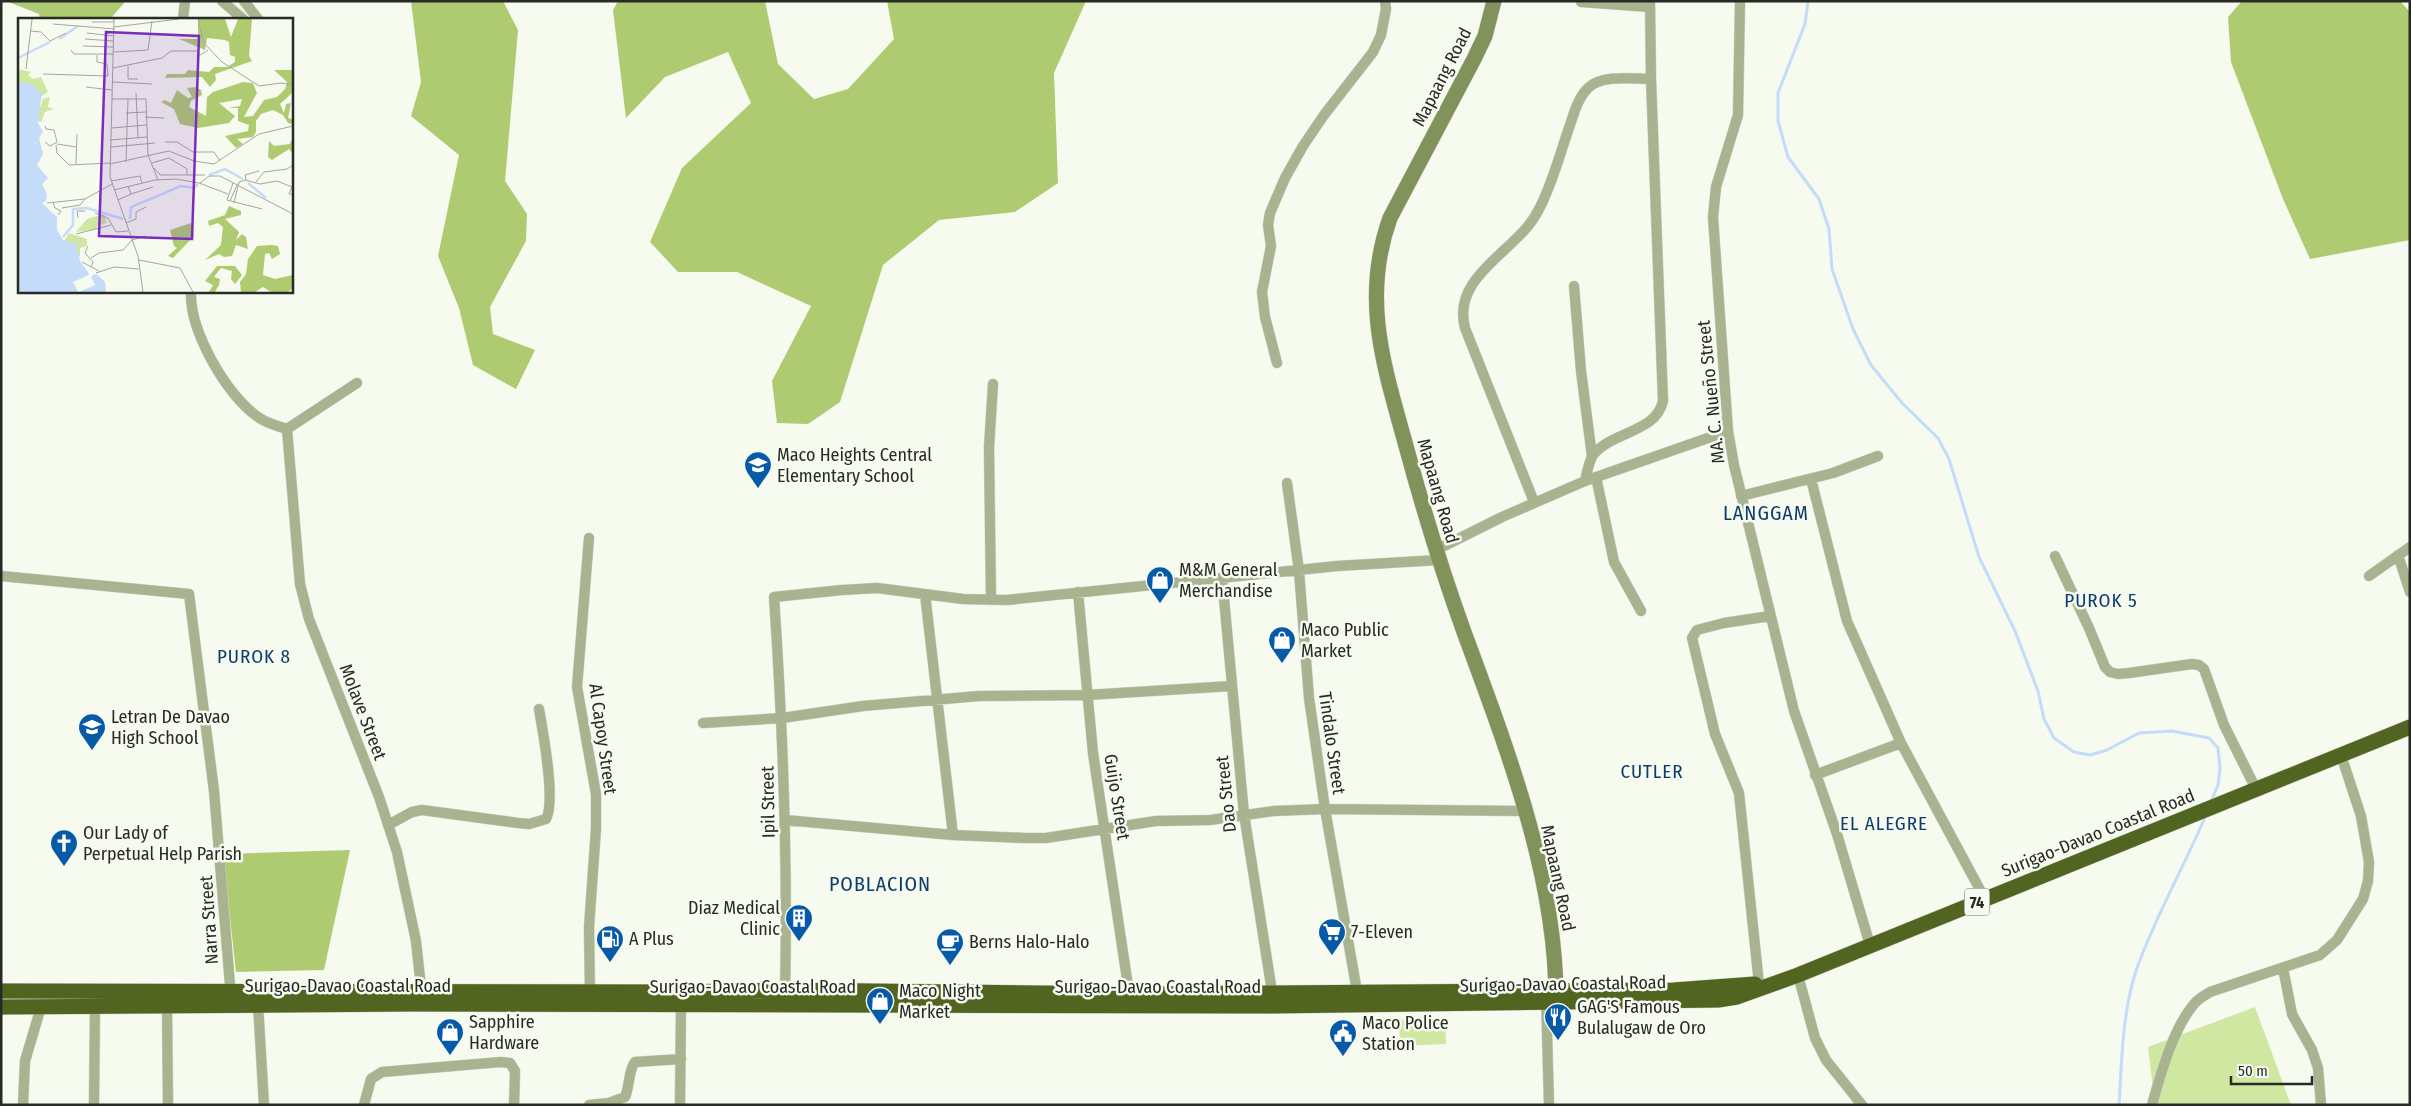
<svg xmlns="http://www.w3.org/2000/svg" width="2411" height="1106" font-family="'Fira Sans Condensed',sans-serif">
	<rect width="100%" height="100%" fill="#f6faef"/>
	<!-- green -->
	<path fill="#cfe7a0" d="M2255,1007L2291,1105H2155L2148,1047Z
		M1445,1018L1446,1044L1400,1046L1399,1020Z"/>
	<!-- forest -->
	<path fill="#afcb71" d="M6,1H126L110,19H40L39,14Z
		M411,1H503L518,30L505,181L527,214L526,241L490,307L493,334L535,350L516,389L473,365L459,308L438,256L459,155L411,116L421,82Z
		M618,1H765L778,64L814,99L848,89L894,39L887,1H1086L1054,73L1058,183L1015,212L939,220L883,265L840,402L808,424L777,423L772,381L811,306L737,272H678L650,242L682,168L751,103L728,52L665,77L626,118L613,10Z
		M2242,1H2400L2410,12V240L2310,259L2283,199L2231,62L2228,17Z
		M350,850L324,970L236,972L223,854Z"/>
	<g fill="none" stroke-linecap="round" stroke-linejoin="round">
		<!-- stream -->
		<path stroke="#c4dcf9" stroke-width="3" d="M1808,1L1805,24L1778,93V121L1788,157L1819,199L1829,229L1832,269L1853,329L1871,365L1902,403L1938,438L1949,459L1979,557L2015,631L2038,691L2044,719L2054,738L2074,752L2090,755L2107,750L2139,733L2172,731L2209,738L2218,748L2220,768L2218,785L2211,802
			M2119,1105C2122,1060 2122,1011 2137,968C2156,915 2184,867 2206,815"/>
		<!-- street casing -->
		<g stroke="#d1d5cb" stroke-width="11">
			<path id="street" d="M222,1L243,19
				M244,1L258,19
				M1740,1L1738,115L1716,187L1713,217L1728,431L1734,465L1794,711L1837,834L1870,945
				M1581,2L1650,7
				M183,19L185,1
				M1574,286L1581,371L1592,456
				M191,291C189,330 226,395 258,417C266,423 277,426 287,429
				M1277,363L1265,317L1262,292L1271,246L1268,225L1270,213L1285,178L1303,146L1324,115L1373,52L1381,35L1386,9L1385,1
				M287,429L300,584L309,619L379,797L397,852L416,941L422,996
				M287,429L357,383
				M1596,477L1614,562L1641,611
				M1811,479L1847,621L1901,743
				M1585,481C1587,473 1589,461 1593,455C1612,431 1656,433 1663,401L1651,79L1650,1
				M1287,483L1299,571L1309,698L1325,809L1358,997
				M1741,496L1833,473L1878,456
				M1534,502L1465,328C1451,275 1518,251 1538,211C1552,186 1560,153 1570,125C1574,113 1578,98 1588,88C1602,74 1633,79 1651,79
				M589,538L577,687L596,794V829L589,927L590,996
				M1436,550L1502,517L1585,481L1728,431
				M2398,555L2410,592
				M2055,556L2089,628L2105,667L2110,672L2118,674L2129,673L2192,664L2199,665L2204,669L2224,725L2256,789
				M1,576L189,594L214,791L231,997
				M2369,576L2410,547
				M1222,577L1244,814L1273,998
				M1078,592L1093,753L1130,999
				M925,594L953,835
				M991,600L989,447L993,384
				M703,723L782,718L863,706L979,696L1087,695L1232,686
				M1815,775L1901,743L1985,899
				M785,820L953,835L1025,838H1046L1156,821L1210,820L1274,811L1325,809L1524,811
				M388,825L412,812L422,810L518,823L529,824L546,819C556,801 543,732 539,709
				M2283,968L2292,1014L2312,1050L2318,1068L2321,1105
				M1798,975L1815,1038L1826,1060L1862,1105
				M1759,984L1739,793L1715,734L1692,638L1697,630L1724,623L1770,616
				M785,995C788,862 783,730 774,597L842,590L877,588L963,599L1007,600L1337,566L1439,560
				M1546,996L1549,1105
				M258,1004L264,1105
				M167,1006L168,1105
				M23,1105L25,1061L41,1007
				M94,1105L95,1007
				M364,1105L371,1079L382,1072L501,1062L510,1063L515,1071L514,1105
				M589,1105L609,1103L625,1097C630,1086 628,1071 635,1062L681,1059
				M680,1105L681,1006
				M2152,1105C2161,1073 2173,1029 2194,1004C2198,999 2205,995 2210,992L2320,955L2337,940L2363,899L2368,881L2369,862L2361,816L2341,755"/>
		</g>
		<!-- secondary casing -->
		<g stroke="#d1d5cb" stroke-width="16">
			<path id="secondary" d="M1494,1L1485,36L1474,59L1390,218C1361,299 1384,366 1406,446C1423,509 1442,571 1464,632C1507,749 1557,877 1556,1002"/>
		</g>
		<!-- highway casing -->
		<g stroke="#d1d5cb" stroke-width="16">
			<path id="highway" d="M1,991L675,992L785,990L1130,994L1674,990L1755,984
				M1,1007L412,1004L1273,1006L1718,1000L1737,997L1798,975L2410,727"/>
		</g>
		<!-- street -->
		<use href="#street" stroke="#a7b48f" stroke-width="10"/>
		<!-- secondary -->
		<use href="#secondary" stroke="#81935b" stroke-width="15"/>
		<!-- highway -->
		<use href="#highway" stroke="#516420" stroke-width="15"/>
	</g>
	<!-- icons -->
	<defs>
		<g id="school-pin" transform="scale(1.4375)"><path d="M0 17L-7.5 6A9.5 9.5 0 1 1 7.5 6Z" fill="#065aa8" stroke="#f6faef"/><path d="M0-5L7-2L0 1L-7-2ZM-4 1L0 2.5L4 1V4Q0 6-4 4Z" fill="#fff"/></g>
		<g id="shop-pin" transform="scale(1.4375)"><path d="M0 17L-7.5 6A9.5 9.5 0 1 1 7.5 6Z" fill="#065aa8" stroke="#f6faef"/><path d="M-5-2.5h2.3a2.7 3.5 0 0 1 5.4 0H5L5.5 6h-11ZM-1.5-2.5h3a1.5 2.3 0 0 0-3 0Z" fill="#fff"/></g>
		<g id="church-pin" transform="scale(1.4375)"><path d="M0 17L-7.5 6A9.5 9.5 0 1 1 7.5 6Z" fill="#065aa8" stroke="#f6faef"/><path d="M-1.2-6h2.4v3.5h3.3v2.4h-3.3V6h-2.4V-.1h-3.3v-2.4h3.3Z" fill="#fff"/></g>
		<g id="building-pin" transform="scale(1.4375)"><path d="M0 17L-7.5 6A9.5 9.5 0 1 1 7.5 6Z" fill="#065aa8" stroke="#f6faef"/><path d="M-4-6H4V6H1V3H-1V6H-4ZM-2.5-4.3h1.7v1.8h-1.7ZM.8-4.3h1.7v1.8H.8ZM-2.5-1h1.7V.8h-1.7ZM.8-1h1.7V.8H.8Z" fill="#fff"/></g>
		<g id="supermarket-pin" transform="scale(1.4375)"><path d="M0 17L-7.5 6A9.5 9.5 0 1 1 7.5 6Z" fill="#065aa8" stroke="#f6faef"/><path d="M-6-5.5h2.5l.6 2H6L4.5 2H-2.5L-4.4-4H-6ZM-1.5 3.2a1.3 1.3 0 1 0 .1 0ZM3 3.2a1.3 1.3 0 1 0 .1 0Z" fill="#fff"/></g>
		<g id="fuel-pin" transform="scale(1.4375)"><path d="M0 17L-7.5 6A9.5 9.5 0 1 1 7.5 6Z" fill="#065aa8" stroke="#f6faef"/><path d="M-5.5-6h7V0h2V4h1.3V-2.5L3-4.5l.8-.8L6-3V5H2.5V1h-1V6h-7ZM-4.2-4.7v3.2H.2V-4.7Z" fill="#fff"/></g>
		<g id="cafe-pin" transform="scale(1.4375)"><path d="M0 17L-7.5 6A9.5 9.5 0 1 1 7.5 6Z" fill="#065aa8" stroke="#f6faef"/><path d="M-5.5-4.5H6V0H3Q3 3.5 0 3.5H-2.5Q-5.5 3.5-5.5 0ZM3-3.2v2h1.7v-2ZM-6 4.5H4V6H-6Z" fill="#fff"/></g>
		<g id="restaurant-pin" transform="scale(1.4375)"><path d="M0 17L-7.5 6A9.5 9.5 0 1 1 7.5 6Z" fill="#065aa8" stroke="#f6faef"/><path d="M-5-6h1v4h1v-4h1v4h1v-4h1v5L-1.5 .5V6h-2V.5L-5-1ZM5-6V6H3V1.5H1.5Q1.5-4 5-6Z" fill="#fff"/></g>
		<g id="civic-pin" transform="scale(1.4375)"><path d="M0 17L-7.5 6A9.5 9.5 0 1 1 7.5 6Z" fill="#065aa8" stroke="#f6faef"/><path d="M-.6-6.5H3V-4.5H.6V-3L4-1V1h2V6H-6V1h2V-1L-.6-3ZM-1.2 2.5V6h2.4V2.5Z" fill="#fff"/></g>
	</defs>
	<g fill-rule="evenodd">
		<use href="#school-pin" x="758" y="465"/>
		<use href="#shop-pin" x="1160" y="580"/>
		<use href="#shop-pin" x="1282" y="640"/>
		<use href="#school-pin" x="92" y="727"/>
		<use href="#church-pin" x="64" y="843"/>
		<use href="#building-pin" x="799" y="918"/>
		<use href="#supermarket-pin" x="1332" y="932"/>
		<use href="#fuel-pin" x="610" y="939"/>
		<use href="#cafe-pin" x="950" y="942"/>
		<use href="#shop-pin" x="880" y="1001"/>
		<use href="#restaurant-pin" x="1558" y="1017"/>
		<use href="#shop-pin" x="450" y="1032"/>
		<use href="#civic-pin" x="1343" y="1033"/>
	</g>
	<g text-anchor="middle" stroke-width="5" stroke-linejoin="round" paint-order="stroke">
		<!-- shield labels -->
		<rect fill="#f6faef" stroke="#666862" stroke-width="1" x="1964.5" y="888.5" width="25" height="27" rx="4"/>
		<g font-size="16" font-weight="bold" fill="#282a26">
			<text x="1977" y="908">74</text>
		</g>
		<!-- street labels -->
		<g font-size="18" fill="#282a26" stroke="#f6faef">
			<text transform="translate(1442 77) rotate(-63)" y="6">Mapaang Road</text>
			<text transform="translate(1711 392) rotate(-96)" y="6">MA. C. Nueño Street</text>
			<text transform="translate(1438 491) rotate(74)" y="6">Mapaang Road</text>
			<text transform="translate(363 712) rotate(69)" y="6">Molave Street</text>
			<text transform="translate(603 739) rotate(82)" y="6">Al Capoy Street</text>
			<text transform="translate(1332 743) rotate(82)" y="6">Tindalo Street</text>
			<text transform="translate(1226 794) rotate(-96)" y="6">Dao Street</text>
			<text transform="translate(1117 797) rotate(81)" y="6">Guijo Street</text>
			<text transform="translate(768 802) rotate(-91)" y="6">Ipil Street</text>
			<text transform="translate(2098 833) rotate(-22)" y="6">Surigao-Davao Coastal Road</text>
			<text transform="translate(1558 878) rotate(78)" y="6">Mapaang Road</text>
			<text transform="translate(209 920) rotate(-94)" y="6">Narra Street</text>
			<text transform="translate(1563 984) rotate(-1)" y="6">Surigao-Davao Coastal Road</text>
			<text x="348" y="992">Surigao-Davao Coastal Road</text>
			<text x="753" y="993">Surigao-Davao Coastal Road</text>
			<text x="1158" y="993">Surigao-Davao Coastal Road</text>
		</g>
		<!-- poi labels -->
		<g font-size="18" fill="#282a26" stroke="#f6faef" text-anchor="start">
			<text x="777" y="461">Maco Heights Central<tspan x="777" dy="21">Elementary School</tspan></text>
			<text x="1179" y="576">M&amp;M General<tspan x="1179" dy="21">Merchandise</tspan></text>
			<text x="1301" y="636">Maco Public<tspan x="1301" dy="21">Market</tspan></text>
			<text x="111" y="723">Letran De Davao<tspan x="111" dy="21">High School</tspan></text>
			<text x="83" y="839">Our Lady of<tspan x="83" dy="21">Perpetual Help Parish</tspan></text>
			<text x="780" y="914" text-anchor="end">Diaz Medical<tspan x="780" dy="21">Clinic</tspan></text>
			<text x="1351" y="938">7-Eleven</text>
			<text x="629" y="945">A Plus</text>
			<text x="969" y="948">Berns Halo-Halo</text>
			<text x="899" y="997">Maco Night<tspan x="899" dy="21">Market</tspan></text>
			<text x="1577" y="1013">GAG'S Famous<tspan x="1577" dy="21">Bulalugaw de Oro</tspan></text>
			<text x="469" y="1028">Sapphire<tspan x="469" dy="21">Hardware</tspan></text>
			<text x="1362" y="1029">Maco Police<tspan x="1362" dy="21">Station</tspan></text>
		</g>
		<!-- neighbourhood labels -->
		<g font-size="19" letter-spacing="1" fill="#0c3c6e" stroke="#f6faef">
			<text x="2101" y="607">PUROK 5</text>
			<text x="254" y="663">PUROK 8</text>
			<text x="1652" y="778">CUTLER</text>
			<text x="1884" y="830">EL ALEGRE</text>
		</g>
		<!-- quarter labels -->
		<g font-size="20" letter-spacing="1" fill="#0c3c6e" stroke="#f6faef">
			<text x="1766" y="520">LANGGAM</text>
			<text x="880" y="891">POBLACION</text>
		</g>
	</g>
	<!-- overview -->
	<g transform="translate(18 18)">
		<rect width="275" height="275" fill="#f6faef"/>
		<path d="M0,51L13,54L10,57L15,61L23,59L30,74L22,79L0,68ZM32,79L30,89L36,91L27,94L23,104L18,103L25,81ZM86,196L89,205L79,208V211L58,214L69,201ZM51,215L69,221V228L62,230V239L47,222Z" fill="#cfe7a0"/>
		<path d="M180,1H207L213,19L220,1H234L231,38L234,43L197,56L198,62L192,69L184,59L147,60L149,56H167L170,52L191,54L196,49H209L217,44V39L212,37L211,24L207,22L189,20L187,32L161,21H180ZM256,52H275V74L262,86L266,95L268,86L273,85L270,100L275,101V106L270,105L265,97L255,92L243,96L238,103V114L235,119L219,121L225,126L218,130L207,118L230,113L231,107L220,103V90H210L222,88L224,81L201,85L217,98L211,105L180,110L162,106L156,91L143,84L147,82L153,85L159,72L170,80L174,79L169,70L178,69L183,72L184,77L173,83L171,89L188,98L189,79L195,74L225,64L235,65L239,75L226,99L235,98L246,82L259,79L267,71L269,64ZM275,119V136L271,131L254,142L250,139L251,123L256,128L272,126ZM211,188L223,193V197L207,201L221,214L218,222L224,216L228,219L230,231L218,227L214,238L206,239L201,236L187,242L203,227L205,209L200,205L191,208L190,203L207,197ZM173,205L176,218L155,240L150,238L159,230L156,228L152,212ZM253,227L260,228L262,236L254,241L251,235L247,236L245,257L257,261L275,257V270L270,274H253L245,269L237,274H223L222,264L228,256L230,241L239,228ZM199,248H217L224,257L217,266L213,261L214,253L203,250L196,259L202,261L201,267L197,274H191L195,267L187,263Z" fill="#afcb71"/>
		<path d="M0,64L11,65L24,75L20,105L25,114L21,120L25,136L19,147L30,160L24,166L29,176L28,183L24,185L39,199V212L45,222L58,225L62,243L70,254L71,257L55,264L60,274H0ZM78,256L87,264L88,274H61L77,267L73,258Z" fill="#c4dcf9"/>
		<path fill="none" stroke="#c4dcf9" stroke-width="2.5" d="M41,21L60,8M0,40L32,24M191,157L207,151L225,161M230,165L248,180M112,201L113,189L163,168L176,170L180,166M45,219L55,207V191L69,190L105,201"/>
		<path fill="none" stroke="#a4a79f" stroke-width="1" d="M96,1L92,159L120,238L125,274M180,1L186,25L204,44L241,68L263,65L275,67M74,4H96M35,6L97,11M96,9L161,1M13,13L23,14L32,23L48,15M69,15L96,18M67,21L96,23M65,28L95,29M53,32L56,36H95M96,34L130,32L134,3M144,40L153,33H180L179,39L190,32M110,48V61H120M95,50L144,40M8,51L14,1M25,56L90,58L89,46L79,44V37M95,64L134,66M68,69L94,72M118,75L120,119M94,81H128L130,137M108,95L128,94M127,99L146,100M94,110L128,107M92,122L129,119M27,124L32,128L39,124L36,112L28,111L27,108M147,124H159L175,134H196L202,143M39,126L58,129M38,127L39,135L51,147L92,145M93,129L137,125M130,137L140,162M108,144L110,81M134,145L151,140L169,151V157M58,146L59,116M92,146L151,133L176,143L196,146L241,116L275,108M136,150L142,157H187M228,162L227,157L241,153M93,163L122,158L124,165M182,165L191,158H202L275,196M215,165L209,182L244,191M237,165L246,154L269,151L275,147M96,172L137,162L158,161L181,165L210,176M113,176L135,169M67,181L94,166M100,182L113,176L110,168M212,183L219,167M35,184L37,190L43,193L40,197M29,185L67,181L62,187L44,190M216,185L221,164L227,162L242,166L259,163L274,169L271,176H275M77,195L90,200L98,214L110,213M60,200L59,193H67M108,205L118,201V194L128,189M58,216L93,207M70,228L67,235L75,244L73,249M73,240L81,235L105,232L114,222L127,218M121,242L162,250L175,274M64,244L81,253M78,255L96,249L121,251"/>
		<path fill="#7b2cbf" fill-opacity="0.15" stroke="#7b2cbf" stroke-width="2.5" d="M88,14L181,18L174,221L81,218Z"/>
		<rect width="275" height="275" fill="none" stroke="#282a26" stroke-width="2.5"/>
	</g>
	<!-- border -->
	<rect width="2411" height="1106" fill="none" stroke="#282a26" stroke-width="5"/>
	<!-- scale -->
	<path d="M2231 1076v8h81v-8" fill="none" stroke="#282a26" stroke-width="2.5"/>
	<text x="2238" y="1076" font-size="15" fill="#282a26" stroke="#f6faef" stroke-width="4" paint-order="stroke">50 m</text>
</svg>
